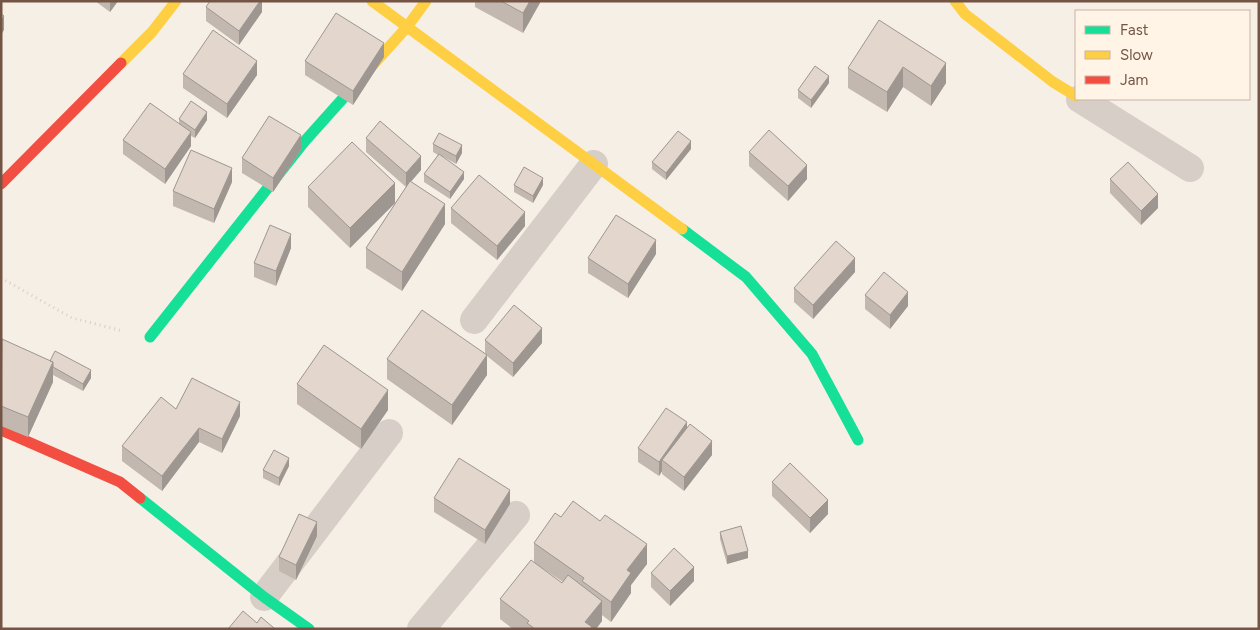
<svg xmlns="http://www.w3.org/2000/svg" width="1260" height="630" font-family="Figtree,sans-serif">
	<rect width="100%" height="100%" fill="#f6efe5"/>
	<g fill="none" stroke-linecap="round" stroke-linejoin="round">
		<!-- path -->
		<path stroke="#d9cfca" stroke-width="3" stroke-dasharray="1 4" stroke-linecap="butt" d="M1,278L72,318L123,331"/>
		<!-- street -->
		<path stroke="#d7cec8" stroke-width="28" d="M1080,99L1190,168
			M474,320L594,164
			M264,597L389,433
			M421,629L516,515"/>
		<!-- fast -->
		<path stroke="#16e098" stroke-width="11" d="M682,229L746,277L812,354L858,440
			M150,337L304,142L371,67
			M140,498L264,597L309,629"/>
		<!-- slow -->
		<path stroke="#ffcf43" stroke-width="11" d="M372,1L682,229
			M955,1L965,14L1053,82L1076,96
			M121,63L152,32L176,1
			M371,67L407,27L426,1"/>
		<!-- jam -->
		<path stroke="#f24e42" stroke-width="11" d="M1,184L121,63
			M1,430L120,482L140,498"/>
	</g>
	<!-- wall -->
	<path fill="#c2b8b0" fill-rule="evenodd" d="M95,1H118L110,12Z
		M262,1V12L239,45L206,21V7Z
		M475,1H541L523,33L475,7Z
		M384,57L353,105L305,75V61Z
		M946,63V83L931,106L903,87L887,112L848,88V68Z
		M183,74L257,75L227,118L183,88Z
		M829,83L811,108L798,98V90Z
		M179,119L207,120L195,138L191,136V146L165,184L123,154V140L179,123Z
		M366,138L421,170L411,182L445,224L402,291L366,268V248L406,187L366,152Z
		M433,144L462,153L456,164L442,156L464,179L450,199L424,182V174L438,155L433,152Z
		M691,149L666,180L652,169V162Z
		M301,150L273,192L242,173V158Z
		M749,152L807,179L788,201L749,166Z
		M1110,179L1158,208L1141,225L1110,193Z
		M232,182L214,223L173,206V191Z
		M514,185H543L533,203L514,192Z
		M308,187L395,203L350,248L308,207Z
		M451,208L525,226L497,260L451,223Z
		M291,248L276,286L254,277V263Z
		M656,254L628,298L588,273V258Z
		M855,272L813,319L794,302V288Z
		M865,295L908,306L890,329L865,309Z
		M1,340L91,378L83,391L53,375V382L28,437L1,426Z
		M485,340L542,343L513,377L487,356V375L452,425L387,379V359L485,354Z
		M297,384L388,410L361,449L297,404Z
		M176,409L240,416L222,453L199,442L162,491L122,461V446Z
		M687,429L712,455L684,491L662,474V471L659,476L638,462V448Z
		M289,466L279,486L263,478V470Z
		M772,482L828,514L810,533L772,496Z
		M434,498L510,504L485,544L434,512Z
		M561,517L647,564L631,585V593L611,622L602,615V621L596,629H513L500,619V599L534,563V543ZM536,564L563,582L562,583Z
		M720,532L748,558L727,564L720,539Z
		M317,536L296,580L279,571V557Z
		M651,573L694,581L670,606L651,587Z"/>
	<!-- shaded-wall -->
	<path fill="#9e9690" d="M110,1H118L110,12Z
		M260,1H262V12L239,45V31Z
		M530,1H541L523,33V13Z
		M4,16V30L1,35V20Z
		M384,43V57L353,105V91Z
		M257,61V75L227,118V104Z
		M946,63V83L931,106V86Z
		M903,67V87L887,112V92Z
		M829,76V83L811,108V100Z
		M207,112V120L195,138V130Z
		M191,132V146L165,184V169Z
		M301,135V150L273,192V178Z
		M691,141V149L666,180V173Z
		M462,145V153L456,164V156Z
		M421,156V170L406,187V173Z
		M807,165V179L788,201V186Z
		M232,168V182L214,223V209Z
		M464,172V179L450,199V192Z
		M543,178V185L533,203V196Z
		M395,183V203L350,248V228Z
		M1158,194V208L1141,225V211Z
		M445,204V224L402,291V272Z
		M525,212V226L497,260V246Z
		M291,234V248L276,286V271Z
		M656,240V254L628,298V284Z
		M855,258V272L813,319V305Z
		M908,292V306L890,329V315Z
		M542,328V343L513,377V363Z
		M487,355V375L452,425V405Z
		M53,362V382L28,437V417Z
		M91,370V378L83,391V384Z
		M388,390V410L361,449V429Z
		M240,402V416L222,453V439Z
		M687,422V437L662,460V471L659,476V462Z
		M199,428V442L162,491V476Z
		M712,441V455L684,491V477Z
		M289,458V466L279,486V478Z
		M510,490V504L485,544V530Z
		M828,500V514L810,533V518Z
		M317,522V536L296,580V565Z
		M647,544V564L631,585V593L611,622V602L627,570Z
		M748,551V558L727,564V556Z
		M694,567V581L670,606V591Z
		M602,601V621L596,629H585V622Z"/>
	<!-- building -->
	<path fill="#e2d6cd" stroke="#9e9690" d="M210,1H260L239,31L206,7Z
		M501,1H530L523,13Z
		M336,13L384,43L353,91L305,61Z
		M1,14L4,16L1,20Z
		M879,20L946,63L931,86L903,67L887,92L848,68Z
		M213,30L257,61L227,104L183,74Z
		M815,66L829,76L811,100L798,90Z
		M191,101L207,112L195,130L179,119Z
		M150,103L191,132L165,169L123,140Z
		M269,116L301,135L273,178L242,158Z
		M380,121L421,156L406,173L366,138Z
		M769,130L807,165L788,186L749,152Z
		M678,131L691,141L666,173L652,162Z
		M439,133L462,145L456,156L433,144Z
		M352,142L395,183L350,228L308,187Z
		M191,150L232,168L214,209L173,191Z
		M439,154L464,172L450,192L424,174Z
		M1128,162L1158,194L1141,211L1110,179Z
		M524,167L543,178L533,196L514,185Z
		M479,175L525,212L497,246L451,208Z
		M410,181L445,204L402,272L366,248Z
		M616,215L656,240L628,284L588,258Z
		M270,225L291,234L276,271L254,263Z
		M836,241L855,258L813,305L794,288Z
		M884,272L908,292L890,315L865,295Z
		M514,305L542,328L513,363L485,340Z
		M422,310L487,355L452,405L387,359Z
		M2,339L53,362L28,417L1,406Z
		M324,345L388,390L361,429L297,384Z
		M55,351L91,370L83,384L53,367V362L50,361Z
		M192,378L240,402L222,439L199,428L162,476L122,446L161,397L176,409Z
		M666,408L687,422L659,462L638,448Z
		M690,424L712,441L684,477L662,460Z
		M274,450L289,458L279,478L263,470Z
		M459,458L510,490L485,530L434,498Z
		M790,463L828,500L810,518L772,482Z
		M573,501L600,521L605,515L647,544L627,570L631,573L611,602L582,581L584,578L534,543L555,513L561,517Z
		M299,514L317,522L296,565L279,557Z
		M741,526L748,551L727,556L720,532Z
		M674,548L694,567L670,591L651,573Z
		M531,560L562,583L568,575L602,601L585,622L592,627L590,629H535L527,623L529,621L500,599Z
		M243,611L257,623L261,617L274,628L273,629H228Z"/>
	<!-- border -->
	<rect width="1260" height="630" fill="none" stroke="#745545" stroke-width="5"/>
	<!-- legend -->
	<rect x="1075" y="10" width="175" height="90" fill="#fff4e5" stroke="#c7b4a5"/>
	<rect x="1085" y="26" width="25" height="8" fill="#16e098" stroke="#c7b4a5"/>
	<text x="1120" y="35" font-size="15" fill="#745545">Fast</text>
	<rect x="1085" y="51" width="25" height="8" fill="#ffcf43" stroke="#c7b4a5"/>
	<text x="1120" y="60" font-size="15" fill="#745545">Slow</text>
	<rect x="1085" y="76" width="25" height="8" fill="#f24e42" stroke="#c7b4a5"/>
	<text x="1120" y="85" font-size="15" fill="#745545">Jam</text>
</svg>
